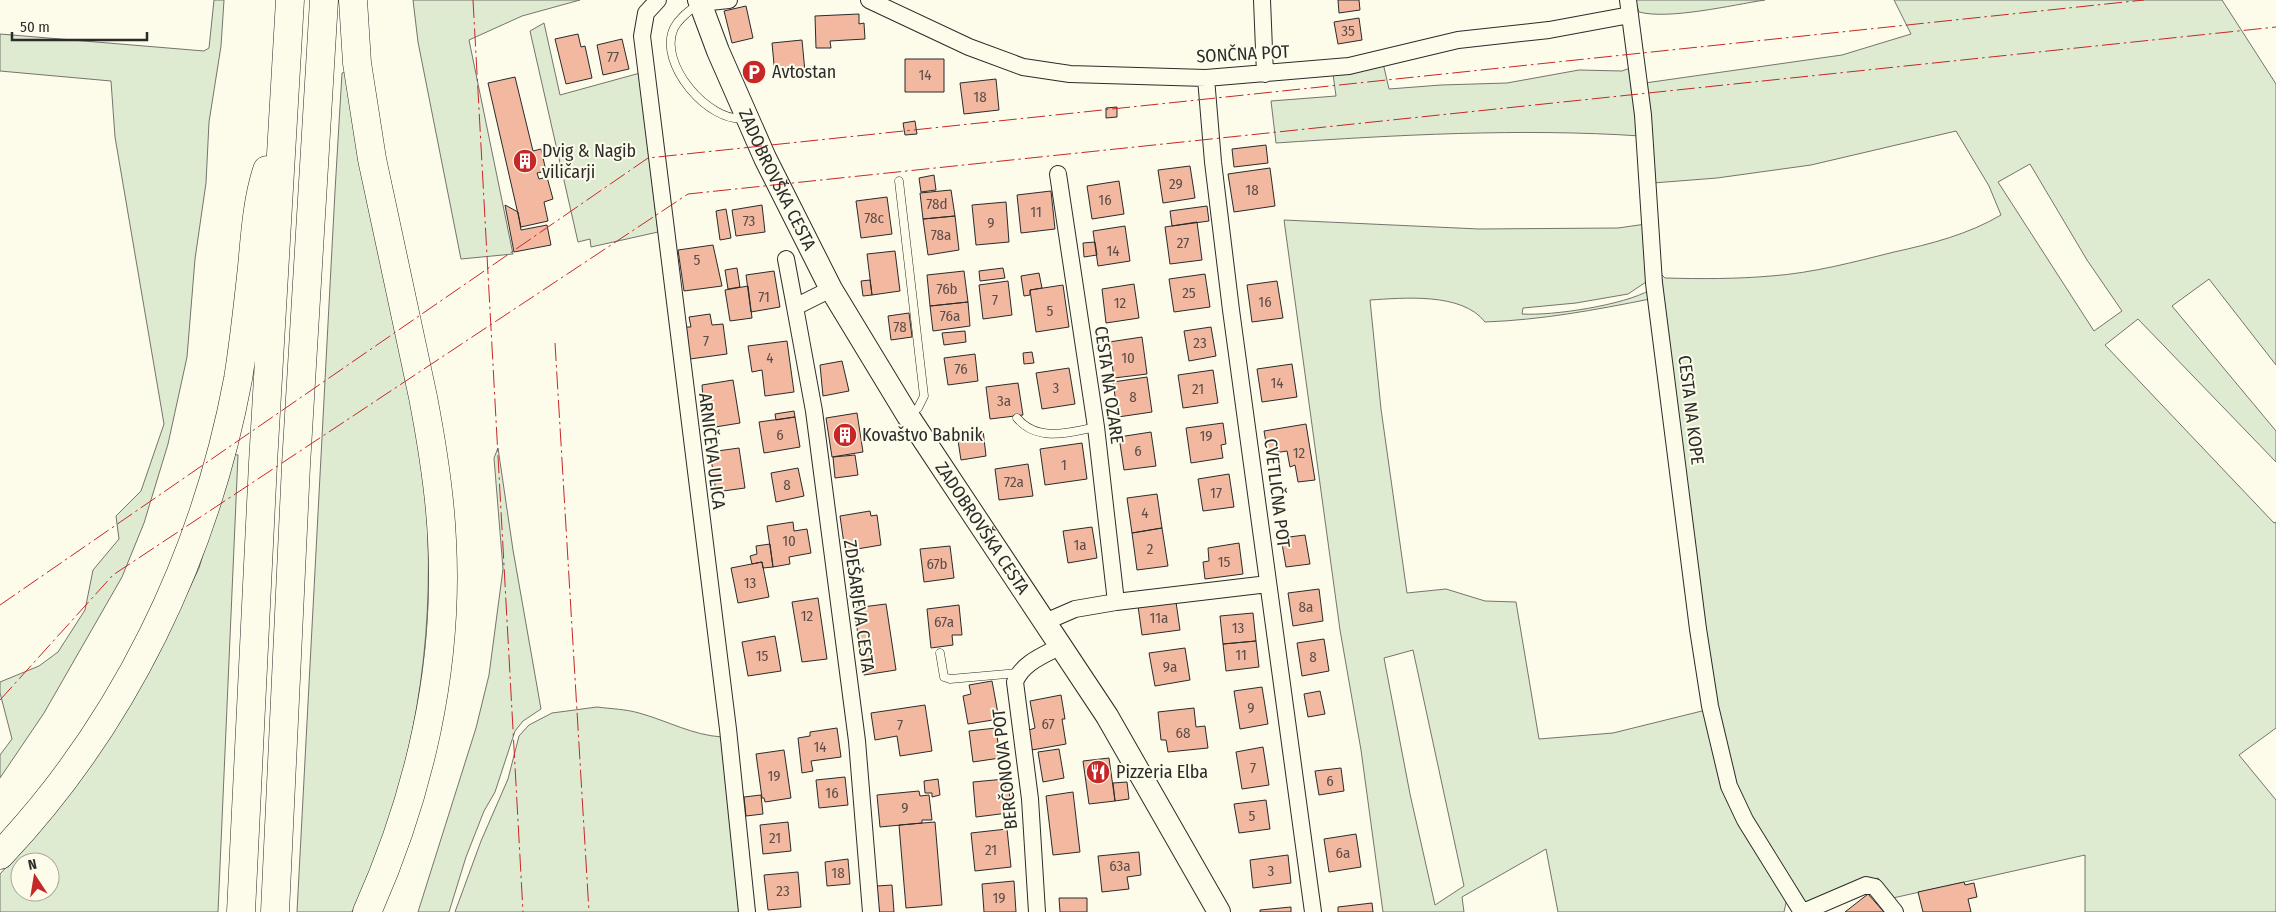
<svg xmlns="http://www.w3.org/2000/svg" width="2276" height="912" font-family="'Fira Sans Condensed',sans-serif">
	<rect width="100%" height="100%" fill="#fdfbea"/>
	<!-- green -->
	<path fill="#deebd1" stroke="#74746e" fill-rule="evenodd" d="M214,0H224L221,46L209,122L206,183L195,259L187,357L168,444L144,523L122,577L44,713L0,778V755L12,739L0,693V682L39,666L58,652L85,610L93,570L119,539L116,516L141,491L164,424L115,137L111,81L0,71V34L204,51L209,48Z
		M413,0H580L522,16L469,40L513,254L461,259L418,42Z
		M1635,0H1765C1732,5 1669,20 1639,12Z
		M1894,0H2222L2276,84V365L2209,279L2172,306L2276,431V462L2138,319L2105,345L2274,523L2276,522V728L2239,755L2276,800V912H2085V855L1893,898L1878,878L1859,883L1810,903L1800,900L1736,790L1714,696L1659,272L1665,278C1701,279 1736,279 1771,276C1813,273 1854,262 1894,252C1931,244 1969,234 2001,215L1989,186L1956,131L1811,165L1717,178L1653,183L1645,83L1842,55L1911,34ZM2030,164L2087,260L2122,311L2094,331L1998,182Z
		M544,23L560,95L640,73L658,232L591,247L590,239L578,242L530,31Z
		M1383,63L1389,89L1441,85L1507,83L1579,70L1622,71L1633,67L1641,136C1520,128 1397,135 1276,143L1271,101L1336,96L1333,74Z
		M347,72C364,160 381,247 398,335C411,402 426,471 428,539C432,668 408,795 352,912H297L335,191L342,73Z
		M1284,220L1479,229L1618,228L1646,224L1649,280L1628,294L1576,303L1523,308L1522,314C1553,316 1624,305 1650,290V299C1595,310 1541,320 1485,322C1462,292 1403,298 1370,300L1381,409L1407,593L1446,589L1485,601L1516,602L1539,739L1613,733L1706,710L1723,781L1787,898L1784,912H1558L1546,849L1462,897L1464,912H1383L1361,750L1340,630ZM1413,650L1464,886L1435,905L1410,794L1384,658Z
		M498,448L513,550L541,709L523,721L515,731L495,792L484,811L466,857L449,912H418L476,728L489,675L503,569L494,458Z
		M233,454L238,455L218,912H0V874L39,832L81,779L155,661L199,568ZM20,862H50V892H20Z
		M597,707C612,709 625,709 639,713C668,721 692,735 722,737L739,912H455L481,841L508,779L519,736L529,725L552,713Z"/>
	<!-- building -->
	<path fill="#f2b8a0" stroke="#2b2b2b" d="M1338,0H1359L1360,10L1339,13Z
		M746,6L753,38L732,43L724,11Z
		M859,14V24L864,23L865,39L830,41L831,48H816L815,16Z
		M1359,18L1362,40L1338,44L1334,22Z
		M578,34L581,47L585,46L592,78L566,84L555,39Z
		M622,39L629,69L603,75L597,45Z
		M802,40L805,72L775,75L772,43Z
		M905,59H944V92H905Z
		M515,77L533,151L541,149L546,171L537,173L539,179L547,177L553,199L544,202L548,221L521,227L488,83Z
		M996,79L999,110L964,114L960,83Z
		M1117,107V117L1106,118V108Z
		M915,121L917,134L905,135L903,123Z
		M1266,145L1268,163L1234,167L1232,149Z
		M1190,166L1195,198L1163,203L1158,170Z
		M1270,168L1275,206L1234,212L1228,174Z
		M934,175L936,190L921,192L919,178Z
		M1119,181L1124,214L1092,219L1087,186Z
		M951,190L955,216L923,219L920,193Z
		M1051,191L1055,229L1021,233L1017,195Z
		M887,197L892,234L861,238L856,201Z
		M1006,202L1009,242L976,245L972,205Z
		M505,205L518,212L521,230L547,225L551,245L514,252Z
		M762,205L765,232L736,236L732,210Z
		M1207,206L1209,221L1172,226L1170,211Z
		M726,209L731,238L720,240L716,211Z
		M955,216L959,250L928,255L923,219Z
		M1197,222L1202,260L1170,264L1165,227Z
		M1125,226L1130,261L1098,266L1093,231Z
		M1095,242L1097,255L1084,257L1083,243Z
		M713,245L722,286L684,291L678,250Z
		M895,251L900,291L872,295L867,254Z
		M737,268L740,287L728,289L725,270Z
		M1003,268L1005,278L980,281L979,271Z
		M774,271L780,307L751,312L746,275Z
		M964,271L968,302L930,306L927,275Z
		M1039,273L1042,288L1030,290V295L1024,296L1021,276Z
		M1205,274L1210,307L1174,312L1169,279Z
		M870,280L872,295L863,296L861,281Z
		M1008,281L1012,315L983,319L979,285Z
		M1277,281L1283,318L1252,322L1247,285Z
		M1134,284L1139,318L1106,323L1102,289Z
		M1063,285L1069,327L1036,332L1030,290Z
		M748,286L752,318L730,321L725,290Z
		M968,302L970,326L933,331L930,306Z
		M909,313L912,337L891,340L888,316Z
		M710,314L712,325L723,324L727,354L690,359L685,327H691L689,317Z
		M1211,327L1216,356L1189,361L1184,331Z
		M965,331L966,342L944,345L942,333Z
		M1142,337L1147,374L1114,378L1109,342Z
		M787,341L794,392L765,396L762,370L752,372L748,346Z
		M1032,352L1034,363L1024,364L1023,353Z
		M975,354L978,381L948,385L944,358Z
		M842,361L849,391L823,396L820,365Z
		M1292,364L1297,397L1262,402L1257,369Z
		M1069,368L1075,404L1042,409L1036,373Z
		M1213,370L1218,403L1183,408L1178,375Z
		M1147,377L1152,412L1118,417L1113,382Z
		M733,380L740,423L709,428L704,413L702,385Z
		M1018,383L1023,415L990,419L986,387Z
		M794,411L795,417L776,420L775,414Z
		M857,413L863,452L832,457L826,418Z
		M795,417L800,447L764,453L759,422Z
		M1223,423L1226,444L1221,445L1223,458L1191,463L1186,428Z
		M1306,424L1315,480L1298,482L1295,465L1290,467L1287,451L1268,454L1264,431Z
		M983,430L986,456L961,460L957,434Z
		M1151,432L1156,466L1124,470L1119,437Z
		M1082,443L1087,479L1045,485L1040,449Z
		M739,448L745,488L716,492L710,452Z
		M855,455L858,475L835,478L833,457Z
		M1028,464L1033,496L999,500L995,469Z
		M798,468L804,496L776,502L771,473Z
		M1229,474L1234,507L1203,511L1198,479Z
		M1157,494L1162,528L1132,533L1127,498Z
		M870,511L871,516L877,515L881,545L845,551L840,516Z
		M793,522L794,531L807,529L811,553L789,557L790,564L773,567L767,526Z
		M1092,527L1097,558L1068,563L1063,531Z
		M1162,528L1168,566L1137,570L1132,533Z
		M1305,535L1310,564L1286,567L1281,538Z
		M1239,543L1243,574L1205,579L1203,562L1209,561L1208,548Z
		M770,544L773,567L763,568L762,562L752,564L750,556L757,554L756,546Z
		M950,546L954,578L924,582L920,549Z
		M762,562L769,597L738,603L731,568Z
		M1319,589L1323,621L1293,626L1288,593Z
		M818,598L827,659L802,662L792,602Z
		M1176,602L1180,630L1142,635L1138,606Z
		M886,604L896,670L864,675L854,608Z
		M959,605L962,635H952L953,645L931,648L927,609Z
		M1253,613L1256,641L1223,644L1220,616Z
		M775,636L781,671L748,676L742,642Z
		M1324,639L1329,671L1302,676L1297,643Z
		M1256,641L1259,667L1226,671L1223,644Z
		M1185,648L1190,680L1155,686L1149,653Z
		M992,681L999,719L968,724L963,696L971,694L969,685Z
		M1262,687L1268,724L1240,729L1234,691Z
		M1320,691L1325,714L1308,717L1304,694Z
		M1061,695L1065,719H1062L1066,744L1032,750L1029,730L1035,728L1030,701Z
		M925,705L932,751L900,756L897,736L875,740L871,713Z
		M1194,708L1196,727L1205,726L1208,748L1168,752L1166,740H1161L1158,712Z
		M837,728L841,757L811,761L813,771L802,773L798,738L810,736V732Z
		M996,728L1000,758L973,762L969,731Z
		M1263,747L1269,785L1242,789L1236,752Z
		M1059,749L1064,778L1043,782L1038,752Z
		M784,750L791,798L765,802L764,798H762L756,754Z
		M1109,758L1115,801L1089,804L1083,761Z
		M1341,768L1344,791L1319,795L1315,771Z
		M845,777L848,805L819,808L816,780Z
		M938,779L940,795L932,797V793H925L924,781Z
		M1005,779L1006,790L1009,789L1010,801H1007L1008,813L976,817L973,782Z
		M1127,782L1129,799L1115,801L1113,783Z
		M919,791L920,796L929,795L932,820H922V823L880,827L877,795Z
		M1073,792L1080,852L1053,855L1046,796Z
		M761,795L763,814L746,816L744,797Z
		M1266,800L1270,829L1239,833L1234,804Z
		M788,822L791,851L763,854L760,825Z
		M935,822L942,905L906,908L899,825Z
		M1007,829L1011,867L975,871L971,833Z
		M1356,834L1361,867L1329,872L1324,839Z
		M1139,852L1141,875L1127,877L1129,889L1102,892L1098,856Z
		M1288,855L1291,883L1253,888L1250,860Z
		M848,859L850,884L827,886L825,862Z
		M798,872L801,907L768,910L764,875Z
		M1014,881L1016,912H984L982,884Z
		M1964,882L1965,885L1974,883L1977,897L1968,899L1971,912H1923L1918,892Z
		M892,885L894,912H879L877,886Z
		M1868,894L1884,912H1845Z
		M1059,898H1087V912H1060Z
		M1372,903L1373,912H1338V907Z
		M1291,907V912H1260V910Z"/>
	<g fill="none" stroke-linecap="round" stroke-linejoin="round">
		<!-- lane casing -->
		<g stroke="#2b2b2b" stroke-width="9">
			<path id="lane" d="M698,4C689,11 679,18 674,28C657,63 709,124 745,118
				M899,181L924,396L918,408L909,415
				M1017,418C1037,442 1068,433 1096,427
				M940,653L944,677L950,679L1019,673"/>
		</g>
		<!-- street casing -->
		<g stroke="#2b2b2b" stroke-width="18">
			<path id="street" d="M658,0L646,13L642,36L728,729L747,912
				M869,0L969,47L1023,67L1070,74L1206,78L1349,66L1458,40L1549,30L1630,15
				M1262,0L1265,74
				M1628,0L1643,115L1654,283L1698,629L1710,706L1729,786L1745,820L1802,912
				M700,3L729,0
				M1206,78L1213,162L1231,310L1313,912
				M1058,174L1096,427L1116,602
				M786,259L795,307
				M831,289L795,307L814,411L857,741L871,912
				M1045,622L1075,609L1116,602L1268,584
				M1037,912L1030,799L1015,682C1022,663 1044,655 1061,646
				M1803,912L1866,885L1875,887L1895,912"/>
		</g>
		<!-- secondary casing -->
		<g stroke="#2b2b2b" stroke-width="24">
			<g id="secondary">
				<path id="s1" d="M699,0L718,51L765,158L831,289L908,416L1107,716L1219,912"/>
			</g>
		</g>
		<!-- highway casing -->
		<g stroke="#2b2b2b" stroke-width="29">
			<path id="highway" d="M353,0L357,63L372,159L423,397C432,444 440,492 442,540C449,668 419,796 367,912
				M0,855C124,724 205,556 238,379C244,342 248,304 252,267C255,234 257,201 267,170
				M241,912L263,463L290,0
				M275,912L296,465L324,0"/>
		</g>
		<!-- lane -->
		<use href="#lane" stroke="#fdfbea" stroke-width="8"/>
		<!-- street -->
		<use href="#street" stroke="#fdfbea" stroke-width="16"/>
		<!-- secondary -->
		<use href="#secondary" stroke="#fdfbea" stroke-width="22"/>
		<!-- highway -->
		<use href="#highway" stroke="#fdfbea" stroke-width="28"/>
		<!-- power -->
		<path stroke="#c62828" stroke-width="1" stroke-dasharray="18 4 2.5 4" stroke-linecap="butt" d="M473,0L523,912
			M555,343L589,912
			M0,605L648,158L2144,0
			M0,700L113,575L688,194L2276,27"/>
	</g>
	<!-- icons -->
	<defs>
		<g id="parking-disc" transform="scale(1.25)"><circle r="9.5" fill="#c62828" stroke="#fdfbea"/><path d="M-3.5-5.5H1a3.5 3.5 0 0 1 0 7H-1V5.5H-3.5ZM-1-3.4V-.6H.8a1.4 1.4 0 0 0 0-2.8Z" fill="#fff"/></g>
		<g id="building-disc" transform="scale(1.25)"><circle r="9.5" fill="#c62828" stroke="#fdfbea"/><path d="M-4-6H4V6H1V3H-1V6H-4ZM-2.5-4.3h1.7v1.8h-1.7ZM.8-4.3h1.7v1.8H.8ZM-2.5-1h1.7V.8h-1.7ZM.8-1h1.7V.8H.8Z" fill="#fff"/></g>
		<g id="restaurant-disc" transform="scale(1.25)"><circle r="9.5" fill="#c62828" stroke="#fdfbea"/><path d="M-5-6h1v4h1v-4h1v4h1v-4h1v5L-1.5 .5V6h-2V.5L-5-1ZM5-6V6H3V1.5H1.5Q1.5-4 5-6Z" fill="#fff"/></g>
	</defs>
	<g fill-rule="evenodd">
		<use href="#parking-disc" x="754" y="72"/>
		<use href="#building-disc" x="525" y="161"/>
		<use href="#building-disc" x="845" y="435"/>
		<use href="#restaurant-disc" x="1098" y="772"/>
	</g>
	<g text-anchor="middle" stroke-width="4" stroke-linejoin="round" paint-order="stroke">
		<!-- number labels -->
		<g font-size="15" fill="#5d4e48">
			<text x="1348" y="36">35</text>
			<text x="613" y="62">77</text>
			<text x="925" y="80">14</text>
			<text x="980" y="102">18</text>
			<text x="1176" y="189">29</text>
			<text x="1252" y="195">18</text>
			<text x="1105" y="205">16</text>
			<text x="937" y="209">78d</text>
			<text x="1036" y="217">11</text>
			<text x="874" y="223">78c</text>
			<text x="749" y="226">73</text>
			<text x="991" y="228">9</text>
			<text x="941" y="240">78a</text>
			<text x="1183" y="248">27</text>
			<text x="1113" y="256">14</text>
			<text x="697" y="265">5</text>
			<text x="947" y="294">76b</text>
			<text x="1189" y="298">25</text>
			<text x="764" y="302">71</text>
			<text x="995" y="305">7</text>
			<text x="1265" y="307">16</text>
			<text x="1120" y="308">12</text>
			<text x="1050" y="316">5</text>
			<text x="950" y="321">76a</text>
			<text x="900" y="332">78</text>
			<text x="706" y="346">7</text>
			<text x="1200" y="348">23</text>
			<text x="770" y="363">4</text>
			<text x="1128" y="363">10</text>
			<text x="961" y="374">76</text>
			<text x="1277" y="388">14</text>
			<text x="1056" y="393">3</text>
			<text x="1198" y="394">21</text>
			<text x="1133" y="402">8</text>
			<text x="1004" y="406">3a</text>
			<text x="780" y="440">6</text>
			<text x="1206" y="441">19</text>
			<text x="1138" y="456">6</text>
			<text x="1299" y="458">12</text>
			<text x="1064" y="470">1</text>
			<text x="1014" y="487">72a</text>
			<text x="787" y="490">8</text>
			<text x="1216" y="498">17</text>
			<text x="1145" y="518">4</text>
			<text x="789" y="546">10</text>
			<text x="1080" y="550">1a</text>
			<text x="1150" y="554">2</text>
			<text x="1224" y="567">15</text>
			<text x="937" y="569">67b</text>
			<text x="750" y="588">13</text>
			<text x="1306" y="612">8a</text>
			<text x="807" y="621">12</text>
			<text x="1159" y="623">11a</text>
			<text x="944" y="627">67a</text>
			<text x="1238" y="633">13</text>
			<text x="1241" y="660">11</text>
			<text x="762" y="661">15</text>
			<text x="1313" y="662">8</text>
			<text x="1170" y="672">9a</text>
			<text x="1251" y="713">9</text>
			<text x="1048" y="729">67</text>
			<text x="900" y="730">7</text>
			<text x="1183" y="738">68</text>
			<text x="820" y="752">14</text>
			<text x="1253" y="773">7</text>
			<text x="774" y="781">19</text>
			<text x="1330" y="786">6</text>
			<text x="832" y="798">16</text>
			<text x="905" y="813">9</text>
			<text x="1252" y="821">5</text>
			<text x="775" y="843">21</text>
			<text x="991" y="855">21</text>
			<text x="1343" y="858">6a</text>
			<text x="1120" y="871">63a</text>
			<text x="1271" y="876">3</text>
			<text x="838" y="878">18</text>
			<text x="783" y="896">23</text>
			<text x="999" y="903">19</text>
		</g>
		<!-- street labels -->
		<g font-size="18" fill="#2b2b2b" stroke="#fdfbea">
			<text transform="translate(1243 54) rotate(-3)" y="6">SONČNA POT</text>
			<text dy="6" stroke="none"><textPath href="#s1" startOffset="196">ZADOBROVŠKA CESTA</textPath></text>
			<text transform="translate(1109 385) rotate(82)" y="6">CESTA NA OZARE</text>
			<text transform="translate(1691 410) rotate(83)" y="6">CESTA NA KOPE</text>
			<text transform="translate(712 451) rotate(83)" y="6">ARNIČEVA ULICA</text>
			<text transform="translate(1277 493) rotate(83)" y="6">CVETLIČNA POT</text>
			<text dy="6" stroke="none"><textPath href="#s1" startOffset="601">ZADOBROVŠKA CESTA</textPath></text>
			<text transform="translate(859 606) rotate(82)" y="6">ZDEŠARJEVA CESTA</text>
			<text transform="translate(1005 769) rotate(-96)" y="6">BERČONOVA POT</text>
		</g>
		<!-- poi labels -->
		<g font-size="18" fill="#2b2b2b" stroke="#fdfbea" text-anchor="start">
			<text x="772" y="78">Avtostan</text>
			<text x="542" y="157">Dvig &amp; Nagib<tspan x="542" dy="21">viličarji</tspan></text>
			<text x="862" y="441">Kovaštvo Babnik</text>
			<text x="1116" y="778">Pizzeria Elba</text>
		</g>
	</g>
	<!-- north arrow -->
	<g transform="translate(35 877) rotate(348)"><circle r="24" fill="#fdfbea" stroke="#a9a89e"/>
	<path d="M0-4L9 19L0 12L-9 19Z" fill="#c62828"/>
	<text y="-8" font-size="14" font-weight="bold" text-anchor="middle" fill="#2b2b2b">N</text>
	</g>
	<!-- scale -->
	<path d="M12 32v8h135v-8" fill="none" stroke="#2b2b2b" stroke-width="2.5"/>
	<text x="20" y="32" font-size="15" fill="#2b2b2b" stroke="#fdfbea" stroke-width="4" paint-order="stroke">50 m</text>
</svg>
